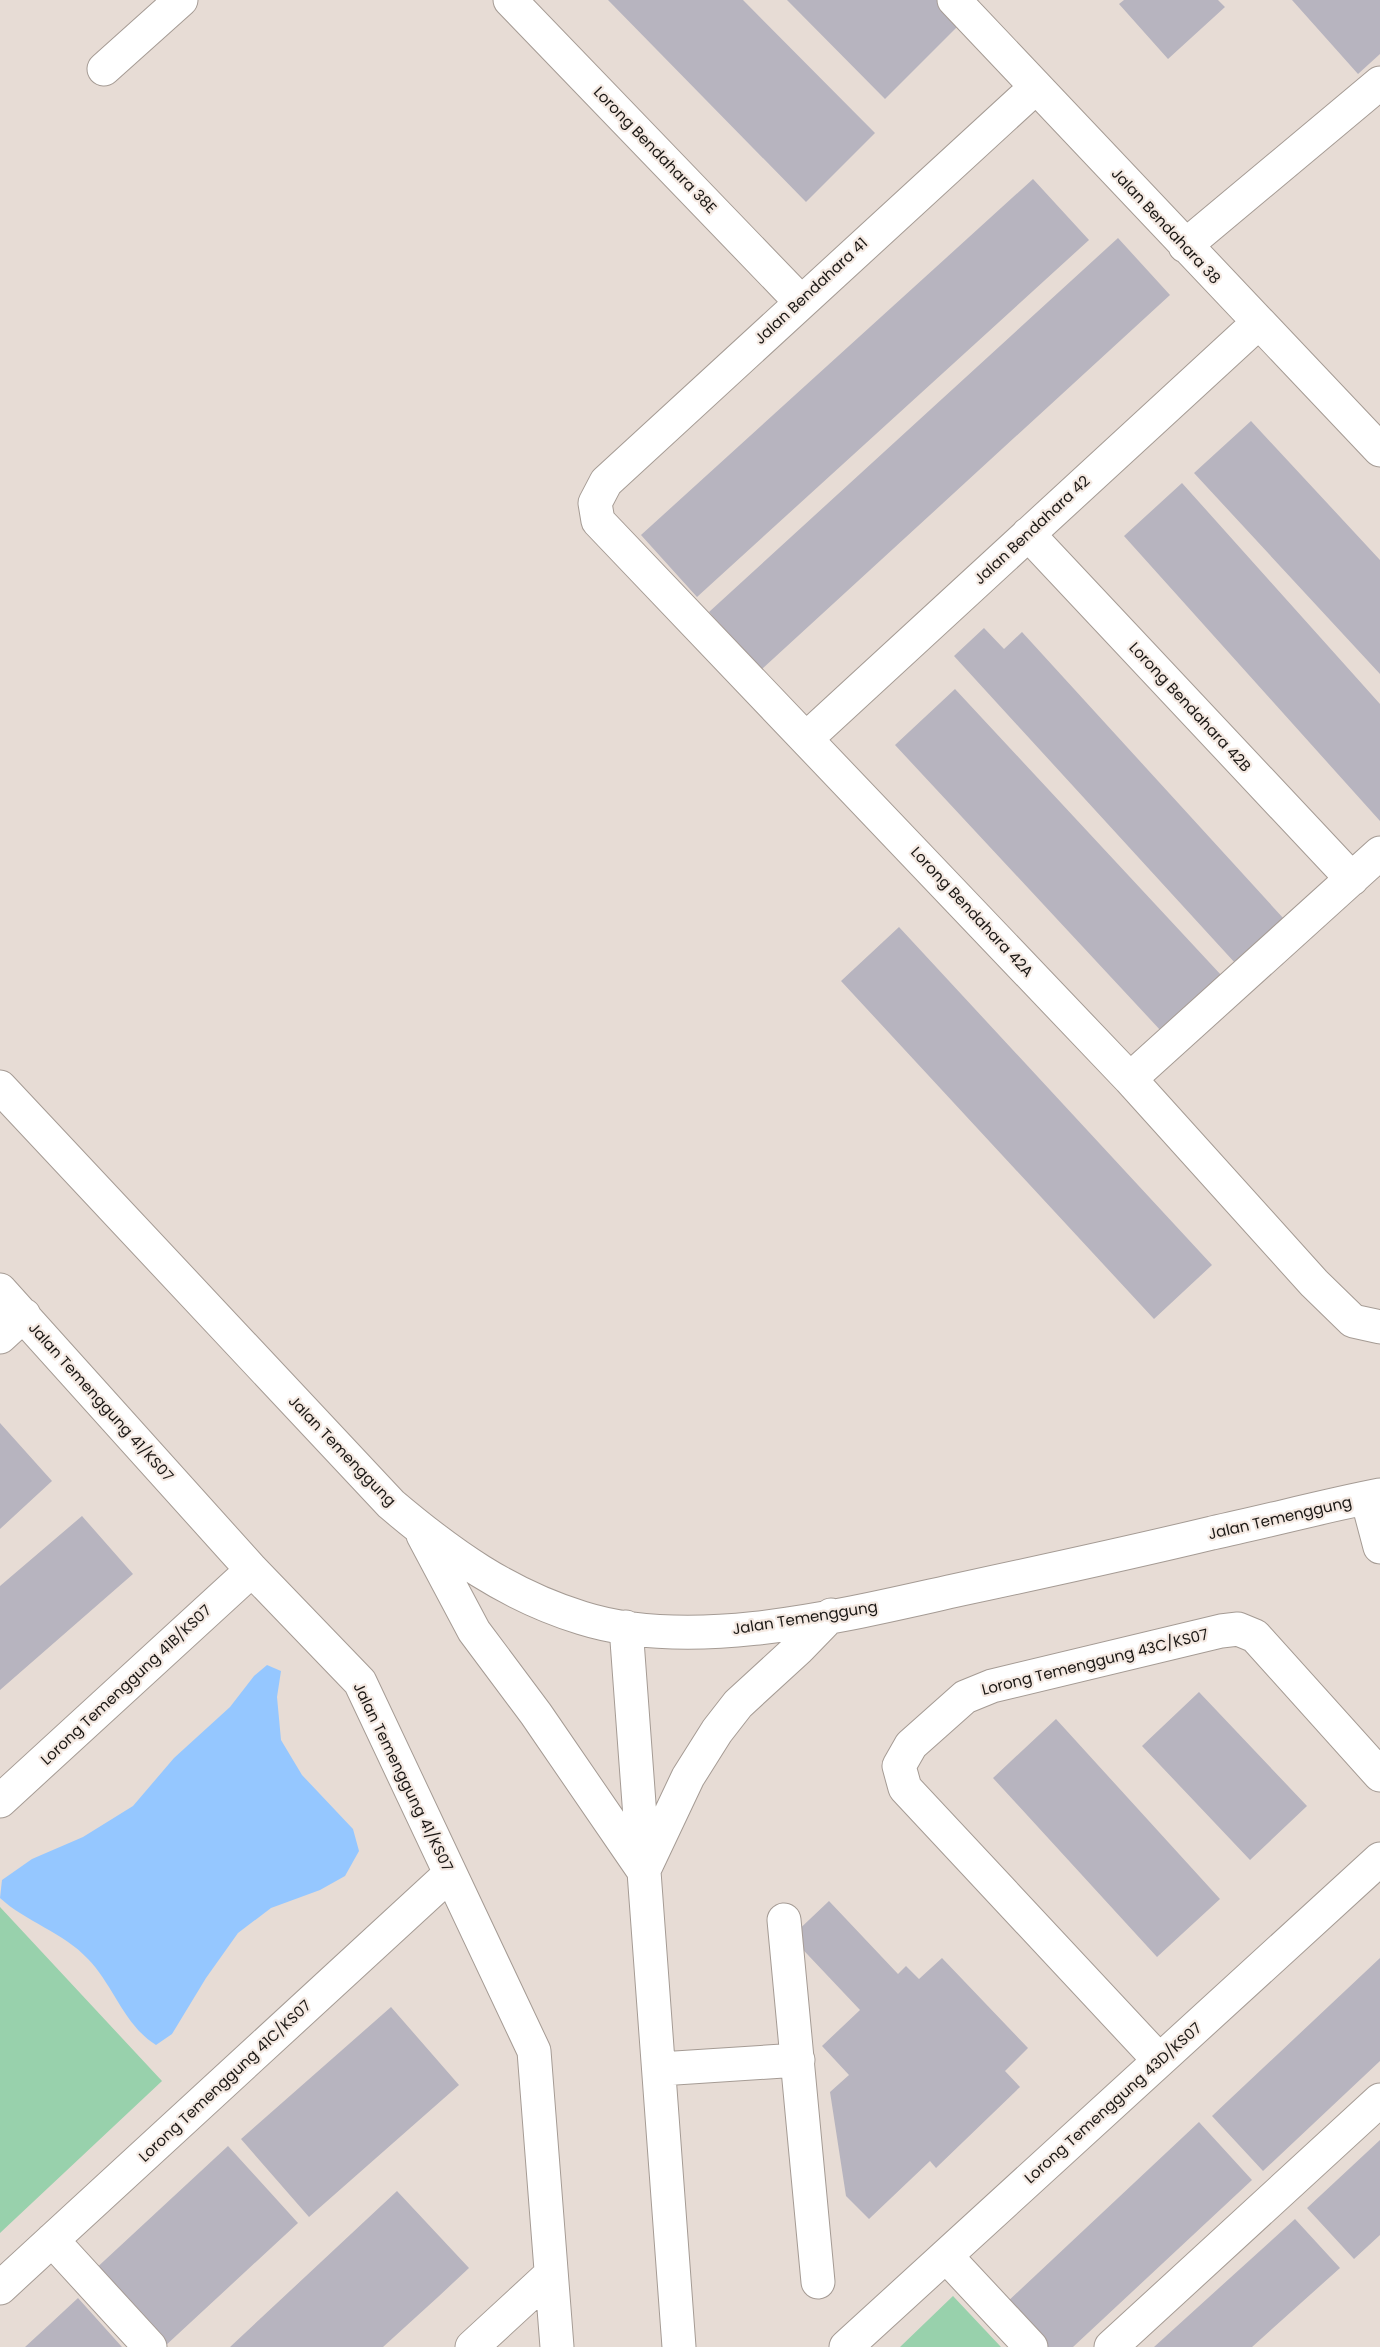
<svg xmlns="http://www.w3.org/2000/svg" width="1380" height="2347" font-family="Poppins,sans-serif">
	<rect width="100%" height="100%" fill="#e7dcd5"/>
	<!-- green -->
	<path fill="#98d1ac" d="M0,1907L162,2081L0,2233Z
		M953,2296L1001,2347H900Z"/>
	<!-- water -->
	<path fill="#95c7ff" d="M267,1665L281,1671L277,1697L281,1740L302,1775L353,1829L359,1851L345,1876L320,1890L271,1908L238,1933L206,1978L172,2034L156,2045C124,2025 114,1986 88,1959C63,1932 26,1922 0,1898L2,1880L32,1859L83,1837L133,1806L174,1758L230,1707L254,1676Z"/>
	<!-- building -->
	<path fill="#b7b4bf" d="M608,0H743L875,133L806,202Z
		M787,0H937L960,24L885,99Z
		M1124,0H1218L1225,7L1168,59L1119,4Z
		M1292,0H1380V54L1358,74Z
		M1033,179L1089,240L697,597L641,535Z
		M1118,238L1170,295L761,670L709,612Z
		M1251,421L1380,560V674L1194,473Z
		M1182,483L1380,704V821L1124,536Z
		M984,628L1004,649L1022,632L1284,919L1236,964L954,656Z
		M955,689L1222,976L1162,1032L895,745Z
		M899,927L1212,1265L1154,1319L841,981Z
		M0,1423L52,1481L0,1529Z
		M82,1516L133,1574L0,1690V1586Z
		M1199,1692L1307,1806L1250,1860L1142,1746Z
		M1056,1719L1220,1899L1157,1957L993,1778Z
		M829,1901L898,1974L906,1966L919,1979L942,1958L1028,2048L1005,2071L1020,2087L936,2168L930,2161L869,2219L846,2196L830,2092L849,2075L822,2046L860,2010L791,1937Z
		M1380,1958V2061L1263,2171L1212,2116Z
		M391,2007L459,2085L309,2217L241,2139Z
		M1199,2122L1252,2180L1073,2347H1043L1004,2305Z
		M1380,2140V2235L1354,2259L1307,2208Z
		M228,2146L298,2223L164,2347L91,2273Z
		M397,2191L469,2268L438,2297L383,2347H230Z
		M1295,2219L1340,2268L1282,2320L1252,2347H1154Z
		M78,2298L122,2347H25L50,2324Z"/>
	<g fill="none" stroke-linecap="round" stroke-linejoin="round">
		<!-- minor casing -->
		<g stroke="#a59b94" stroke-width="35">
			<path id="minor" d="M510,0L800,301
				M954,0L1380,450
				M104,69L181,0
				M1036,87L606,482L595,503L598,521L1130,1079L1314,1283L1353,1321L1380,1327
				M1185,246L1380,83
				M1028,534L1352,879
				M807,738L1258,323
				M1130,1079L1380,853
				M0,1087L391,1504C450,1554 507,1595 582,1618C696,1654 848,1614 962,1589C1046,1571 1129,1553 1212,1533C1268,1521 1324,1506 1380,1495
				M0,1290L252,1570L360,1682L534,2051L557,2347
				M0,1337L24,1315
				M1367,1498L1380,1547
				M423,1535L474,1631L536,1714L643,1870
				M626,1627L679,2347
				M0,1801L252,1570
				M644,1870L688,1777L717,1731L738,1704L799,1648L831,1615
				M784,1920L818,2282
				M1159,2060L905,1788L899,1766L911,1745L965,1697L992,1686L1221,1631L1238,1629L1255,1636L1380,1775
				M660,2069L798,2060
				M52,2240L150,2347
				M946,2256L1031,2347
				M0,2288L450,1874
				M472,2347L549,2276
				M846,2347L1380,1859
				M1111,2347L1380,2100"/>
		</g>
		<!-- minor -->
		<use href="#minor" stroke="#fff" stroke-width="33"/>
	</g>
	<g text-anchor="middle" stroke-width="4.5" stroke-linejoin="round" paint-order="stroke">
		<!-- street labels -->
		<g font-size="15" fill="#1a1714" stroke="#f4e9e2">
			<text transform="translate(655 150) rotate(46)" y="5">Lorong Bendahara 38E</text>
			<text transform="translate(1166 226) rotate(47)" y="5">Jalan Bendahara 38</text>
			<text transform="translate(811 291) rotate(-43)" y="5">Jalan Bendahara 41</text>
			<text transform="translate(1032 530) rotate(-43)" y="5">Jalan Bendahara 42</text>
			<text transform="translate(1190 707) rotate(47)" y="5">Lorong Bendahara 42B</text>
			<text transform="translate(972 912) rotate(47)" y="5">Lorong Bendahara 42A</text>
			<text transform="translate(101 1402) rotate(48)" y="5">Jalan Temenggung 41/KS07</text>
			<text transform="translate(342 1451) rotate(46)" y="5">Jalan Temenggung</text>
			<text transform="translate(1280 1518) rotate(-13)" y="5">Jalan Temenggung</text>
			<text transform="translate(805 1618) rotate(-9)" y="5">Jalan Temenggung</text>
			<text transform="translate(1095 1662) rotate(-14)" y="5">Lorong Temenggung 43C/KS07</text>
			<text transform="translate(126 1685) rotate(-43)" y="5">Lorong Temenggung 41B/KS07</text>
			<text transform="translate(403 1777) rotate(64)" y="5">Jalan Temenggung 41/KS07</text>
			<text transform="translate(225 2081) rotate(-43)" y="5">Lorong Temenggung 41C/KS07</text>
			<text transform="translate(1113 2103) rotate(-42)" y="5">Lorong Temenggung 43D/KS07</text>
		</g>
	</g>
</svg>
